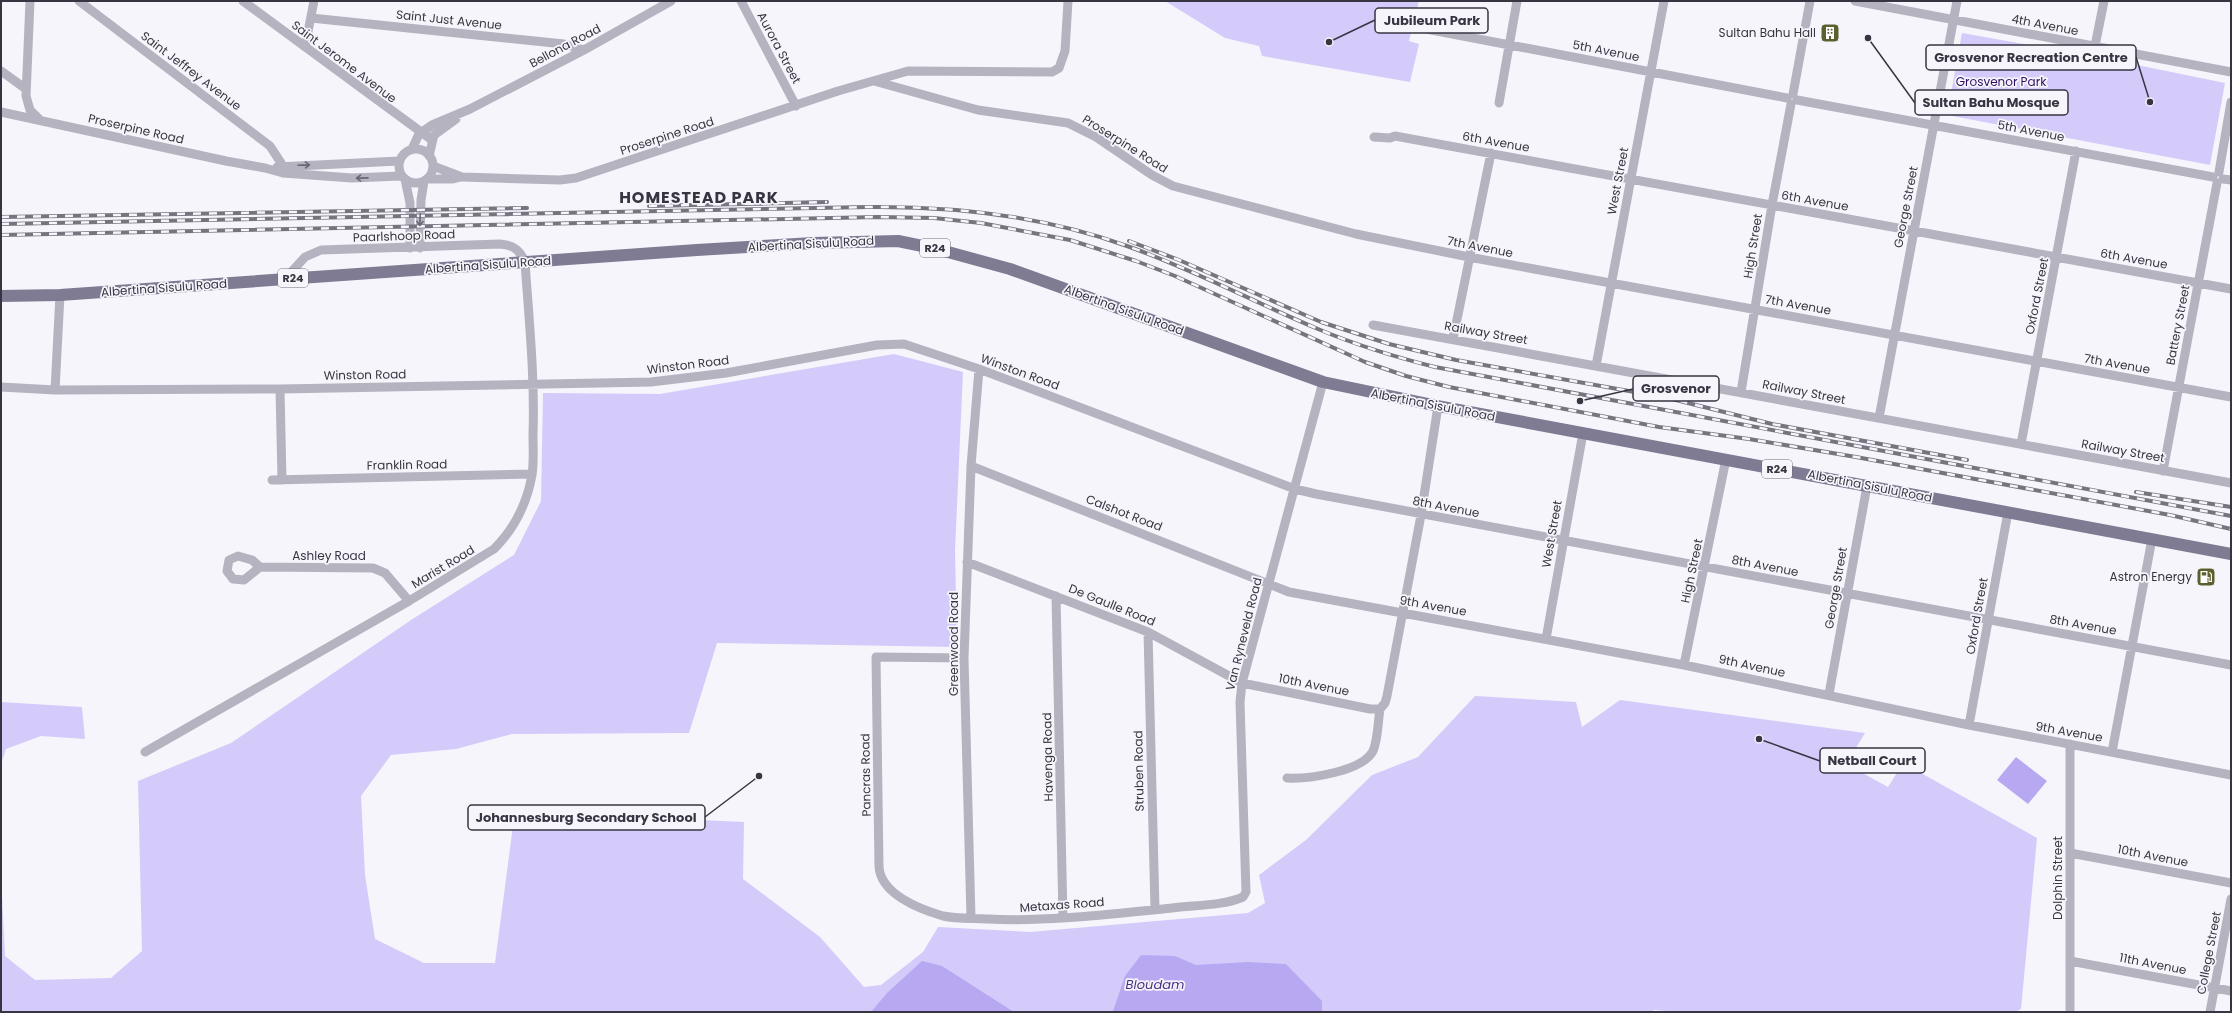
<svg xmlns="http://www.w3.org/2000/svg" width="2232" height="1013" font-family="Poppins,sans-serif">
	<rect width="100%" height="100%" fill="#f6f5fb"/>
	<!-- green -->
	<path fill="#d4cbfb" d="M1165,1H1419L1409,41L1419,44L1410,82L1262,56L1259,46L1225,38Z
		M1962,33L2093,56L2225,83L2210,165L1947,115Z
		M894,354L963,372L955,550L957,647L717,643L689,733L512,734L456,749L391,755L361,796L365,875L375,939L424,963H495L512,833L508,811L744,822L743,879L820,937L864,987L881,985L923,952L938,927L1030,932L1248,913L1265,903L1259,875L1306,840L1372,775L1418,757L1475,696L1576,702L1582,727L1620,700L1865,733L1846,764L1888,787L1903,763L2037,838L2021,1009L2015,1012H1680L1653,1010V1012H1V875L5,956L35,980L111,978L142,951L138,781L231,743L411,620L514,555L541,501L543,393L660,394Z
		M1,702L82,707L85,739L41,736L6,749L1,764Z"/>
	<!-- water -->
	<path fill="#b8a8f2" d="M2016,757L2047,781L2028,804L1997,780Z
		M1141,955L1175,956L1196,965L1248,962L1286,964L1322,1001V1012H1110L1113,1011L1125,976Z
		M922,961L942,966L1014,1012H871L887,993Z"/>
	<g fill="none" stroke-linecap="round" stroke-linejoin="round">
		<!-- street -->
		<path stroke="#b5b3c0" stroke-width="9" d="M30,1L26,96L30,110L39,119
			M79,1L270,146L283,166
			M243,1L432,140
			M741,1L796,106
			M1855,1L2231,72
			M311,18L564,44L584,50
			M1421,28L1787,98
			M2095,46L2104,1
			M305,47L314,1
			M1,71L26,89
			M874,81L978,110L1068,123L1096,137L1152,175L1173,186L1356,234L1469,257L2231,397
			M1793,94L1810,1
			M1797,100L2213,177
			M1499,103L1517,1
			M1,112L226,161L265,168L283,173L352,178L401,176
			M1374,137L1390,138L1395,136L2231,289
			M399 166a17 17 0 1 1 34 0a17 17 0 1 1-34 0Z
			M412,149L419,134L432,125L470,109L584,50L671,1
			M429,156L434,135L456,119
			M433,166L462,177L560,180L576,178L838,91L908,71L1052,72L1059,68L1065,51L1068,1
			M277,167L399,161
			M2219,172L2231,102
			M405,179L410,203V248
			M428,179H453L461,177
			M2223,179L2231,180
			M420,248L421,200L424,181
			M1373,325L2231,483
			M1453,339L1491,153
			M1596,366L1664,1
			M1,387L55,390L280,389L651,382L726,373L877,345L904,344L979,369L1295,489L1316,494L2231,665
			M280,389L282,480
			M55,390L60,295
			M1741,392L1772,205L1791,104
			M1879,418L1957,1
			M2021,444L2076,151
			M971,466L1289,592L1684,665L1969,725L2231,775
			M2163,471L2217,183
			M272,480L532,474
			M967,562L1148,632L1242,683L1370,709H1380L1385,703L1387,696L1421,515L1438,406
			M260,567L244,580L233,579L227,571L229,560L238,556L252,560L260,567L373,568L385,573L409,601
			M1056,596L1063,918
			M1148,632L1155,909
			M1546,639L1583,433
			M964,658L876,657L879,867C881,894 919,909 943,916C957,919 973,918 988,919C1049,922 1111,914 1172,908C1195,905 1222,906 1243,897L1246,892L1240,702L1242,683L1323,382
			M1684,665L1726,459
			M1829,694L1867,486
			M1969,725L2008,512
			M145,752L409,601L494,549C514,529 527,503 532,475C534,462 533,448 533,435C535,377 529,320 525,262C520,250 513,245 500,244L321,250L305,257L285,279
			M2112,752L2152,539
			M1287,778C1308,779 1362,772 1373,751C1378,740 1378,721 1380,709
			M2070,853L2231,883
			M971,918L964,658L971,466L979,369
			M2070,961L2231,991
			M2070,1012V744
			M2210,1012L2231,899"/>
		<!-- primary -->
		<path stroke="#7f7b93" stroke-width="12" d="M1,296L60,295L697,250L813,243L898,241L937,249L1010,269L1323,382L1438,406L2231,554"/>
		<!-- rail casing -->
		<g stroke="#77747f" stroke-width="4">
			<path id="rail" d="M649,206L827,202
				M1,217L527,208
				M1,224L868,207C955,206 1044,216 1127,246C1192,269 1254,302 1318,329C1356,345 1395,357 1435,367L2231,516
				M1,235L878,217L934,218L981,223L1070,240L1136,261L1175,276L1365,362L1406,376L1449,387L1659,427L1749,439L1856,457L2170,515L2231,529
				M1129,241L1179,260L1321,322L1389,344L1456,360L1668,398L1772,424L1967,460
				M2136,492L2231,507"/>
		</g>
		<!-- rail -->
		<use href="#rail" stroke="#f6f5fb" stroke-width="2.5" stroke-dasharray="8" stroke-linecap="butt"/>
	</g>
	<!-- one-way arrows -->
	<defs><path id="oneway-shaft" d="M-6 0H5M1.5-3L5.5 0L1.5 3" fill="none" stroke-width="1.6" stroke-linecap="round" stroke-linejoin="round"/></defs>
	<g stroke="#6a6774">
		<use href="#oneway-shaft" transform="translate(304 165) rotate(-2)"/>
		<use href="#oneway-shaft" transform="translate(362 178) rotate(179)"/>
		<use href="#oneway-shaft" transform="translate(420 220) rotate(92)"/>
	</g>
	<!-- icons -->
	<defs>
		<g id="building-square" transform="scale(1)"><rect x="-9" y="-9" width="18" height="18" rx="4" fill="#5b602e" stroke="#f6f5fb"/><path d="M-4-6H4V6H1V3H-1V6H-4ZM-2.5-4.3h1.7v1.8h-1.7ZM.8-4.3h1.7v1.8H.8ZM-2.5-1h1.7V.8h-1.7ZM.8-1h1.7V.8H.8Z" fill="#fff"/></g>
		<g id="fuel-square" transform="scale(1)"><rect x="-9" y="-9" width="18" height="18" rx="4" fill="#5b602e" stroke="#f6f5fb"/><path d="M-5.5-6h7V0h2V4h1.3V-2.5L3-4.5l.8-.8L6-3V5H2.5V1h-1V6h-7ZM-4.2-4.7v3.2H.2V-4.7Z" fill="#fff"/></g>
	</defs>
	<g fill-rule="evenodd">
		<use href="#building-square" x="1830" y="33"/>
		<use href="#fuel-square" x="2206" y="577"/>
	</g>
	<g text-anchor="middle" stroke-width="3.5" stroke-linejoin="round" paint-order="stroke">
		<!-- shield labels -->
		<g fill="#f6f5fb" stroke="#716f7a" stroke-width="1">
			<rect x="920" y="239" width="30" height="18" rx="3"/>
			<rect x="278" y="269" width="30" height="18" rx="3"/>
			<rect x="1762" y="460" width="30" height="18" rx="3"/>
		</g>
		<g font-size="11" font-weight="bold" fill="#383542">
			<text x="935" y="252">R24</text>
			<text x="293" y="282">R24</text>
			<text x="1777" y="473">R24</text>
		</g>
		<!-- street labels -->
		<g font-size="12" fill="#383542" stroke="#f6f5fb">
			<text transform="translate(449 20) rotate(6)" y="4">Saint Just Avenue</text>
			<text transform="translate(2045 25) rotate(11)" y="4">4th Avenue</text>
			<text transform="translate(565 46) rotate(-28)" y="4">Bellona Road</text>
			<text transform="translate(779 48) rotate(62)" y="4">Aurora Street</text>
			<text transform="translate(1606 51) rotate(11)" y="4">5th Avenue</text>
			<text transform="translate(344 62) rotate(37)" y="4">Saint Jerome Avenue</text>
			<text transform="translate(191 71) rotate(37)" y="4">Saint Jeffrey Avenue</text>
			<text transform="translate(136 129) rotate(13)" y="4">Proserpine Road</text>
			<text transform="translate(2031 131) rotate(11)" y="4">5th Avenue</text>
			<text transform="translate(667 136) rotate(-18)" y="4">Proserpine Road</text>
			<text transform="translate(1496 142) rotate(10)" y="4">6th Avenue</text>
			<text transform="translate(1125 144) rotate(32)" y="4">Proserpine Road</text>
			<text transform="translate(1618 181) rotate(-79)" y="4">West Street</text>
			<text transform="translate(1815 201) rotate(10)" y="4">6th Avenue</text>
			<text transform="translate(1906 207) rotate(-79)" y="4">George Street</text>
			<text transform="translate(404 236) rotate(-2)" y="4">Paarlshoop Road</text>
			<text transform="translate(811 244) rotate(-3)" y="4">Albertina Sisulu Road</text>
			<text transform="translate(1753 246) rotate(-81)" y="4">High Street</text>
			<text transform="translate(1480 247) rotate(11)" y="4">7th Avenue</text>
			<text transform="translate(2134 259) rotate(10)" y="4">6th Avenue</text>
			<text transform="translate(488 265) rotate(-4)" y="4">Albertina Sisulu Road</text>
			<text transform="translate(164 288) rotate(-4)" y="4">Albertina Sisulu Road</text>
			<text transform="translate(2037 296) rotate(-79)" y="4">Oxford Street</text>
			<text transform="translate(1798 305) rotate(10)" y="4">7th Avenue</text>
			<text transform="translate(1124 310) rotate(20)" y="4">Albertina Sisulu Road</text>
			<text transform="translate(2178 325) rotate(-79)" y="4">Battery Street</text>
			<text transform="translate(1486 333) rotate(10)" y="4">Railway Street</text>
			<text transform="translate(2117 364) rotate(10)" y="4">7th Avenue</text>
			<text transform="translate(688 365) rotate(-7)" y="4">Winston Road</text>
			<text transform="translate(1020 372) rotate(20)" y="4">Winston Road</text>
			<text transform="translate(365 375) rotate(-1)" y="4">Winston Road</text>
			<text transform="translate(1804 392) rotate(11)" y="4">Railway Street</text>
			<text transform="translate(1433 405) rotate(11)" y="4">Albertina Sisulu Road</text>
			<text transform="translate(2123 451) rotate(10)" y="4">Railway Street</text>
			<text transform="translate(407 465) rotate(-1)" y="4">Franklin Road</text>
			<text transform="translate(1870 486) rotate(11)" y="4">Albertina Sisulu Road</text>
			<text transform="translate(1446 507) rotate(11)" y="4">8th Avenue</text>
			<text transform="translate(1124 513) rotate(21)" y="4">Calshot Road</text>
			<text transform="translate(1552 534) rotate(-80)" y="4">West Street</text>
			<text x="329" y="560">Ashley Road</text>
			<text transform="translate(1765 566) rotate(11)" y="4">8th Avenue</text>
			<text transform="translate(443 567) rotate(-31)" y="4">Marist Road</text>
			<text transform="translate(1692 571) rotate(-78)" y="4">High Street</text>
			<text transform="translate(1836 588) rotate(-80)" y="4">George Street</text>
			<text transform="translate(1112 605) rotate(22)" y="4">De Gaulle Road</text>
			<text transform="translate(1433 606) rotate(10)" y="4">9th Avenue</text>
			<text transform="translate(1977 616) rotate(-80)" y="4">Oxford Street</text>
			<text transform="translate(2083 625) rotate(10)" y="4">8th Avenue</text>
			<text transform="translate(1244 634) rotate(-76)" y="4">Van Ryneveld Road</text>
			<text transform="translate(954 644) rotate(-90)" y="4">Greenwood Road</text>
			<text transform="translate(1752 666) rotate(12)" y="4">9th Avenue</text>
			<text transform="translate(1314 685) rotate(11)" y="4">10th Avenue</text>
			<text transform="translate(2069 732) rotate(10)" y="4">9th Avenue</text>
			<text transform="translate(1048 757) rotate(-91)" y="4">Havenga Road</text>
			<text transform="translate(1139 771) rotate(-91)" y="4">Struben Road</text>
			<text transform="translate(866 775) rotate(-91)" y="4">Pancras Road</text>
			<text transform="translate(2153 856) rotate(11)" y="4">10th Avenue</text>
			<text transform="translate(2058 878) rotate(-90)" y="4">Dolphin Street</text>
			<text transform="translate(1062 905) rotate(-4)" y="4">Metaxas Road</text>
			<text transform="translate(2209 953) rotate(-79)" y="4">College Street</text>
			<text transform="translate(2153 964) rotate(11)" y="4">11th Avenue</text>
		</g>
		<!-- poi labels -->
		<g font-size="12" fill="#383542" stroke="#f6f5fb" text-anchor="end">
			<text x="1816" y="37">Sultan Bahu Hall</text>
			<text x="2192" y="581">Astron Energy</text>
		</g>
		<!-- park labels -->
		<g font-size="12" fill="#321165" stroke="#f6f5fb">
			<text x="2001" y="86">Grosvenor Park</text>
		</g>
		<!-- water labels -->
		<g font-size="13" font-style="italic" fill="#4b3084" stroke="#f6f5fb">
			<text x="1155" y="989">Bloudam</text>
		</g>
		<!-- district labels -->
		<g font-size="16" font-weight="bold" letter-spacing="1" fill="#383542" stroke="#f6f5fb">
			<text x="699" y="203">HOMESTEAD PARK</text>
		</g>
	</g>
	<!-- callouts -->
	<path fill="none" stroke="#383542" stroke-width="1.5" d="M1329 42L1375 20M2150 102L2136 57M1868 38L1915 103M1580 401L1633 389M1759 739L1820 761M759 776L705 817"/>
	<g fill="#383542" stroke="#f6f5fb" stroke-width="1.5">
		<circle cx="1329" cy="42" r="4"/>
		<circle cx="2150" cy="102" r="4"/>
		<circle cx="1868" cy="38" r="4"/>
		<circle cx="1580" cy="401" r="4"/>
		<circle cx="1759" cy="739" r="4"/>
		<circle cx="759" cy="776" r="4"/>
	</g>
	<g fill="#f6f5fb" stroke="#383542" stroke-width="1.5">
		<rect x="1375" y="8" width="113" height="25" rx="4"/>
		<rect x="1926" y="45" width="210" height="25" rx="4"/>
		<rect x="1915" y="90" width="153" height="25" rx="4"/>
		<rect x="1633" y="376" width="86" height="25" rx="4"/>
		<rect x="1820" y="748" width="105" height="25" rx="4"/>
		<rect x="468" y="805" width="237" height="25" rx="4"/>
	</g>
	<g font-size="13" text-anchor="middle" font-weight="bold" fill="#383542">
		<text x="1432" y="25">Jubileum Park</text>
		<text x="2031" y="62">Grosvenor Recreation Centre</text>
		<text x="1991" y="107">Sultan Bahu Mosque</text>
		<text x="1676" y="393">Grosvenor</text>
		<text x="1872" y="765">Netball Court</text>
		<text x="586" y="822">Johannesburg Secondary School</text>
	</g>
	<!-- border -->
	<rect width="2232" height="1013" fill="none" stroke="#383542" stroke-width="4"/>
</svg>
